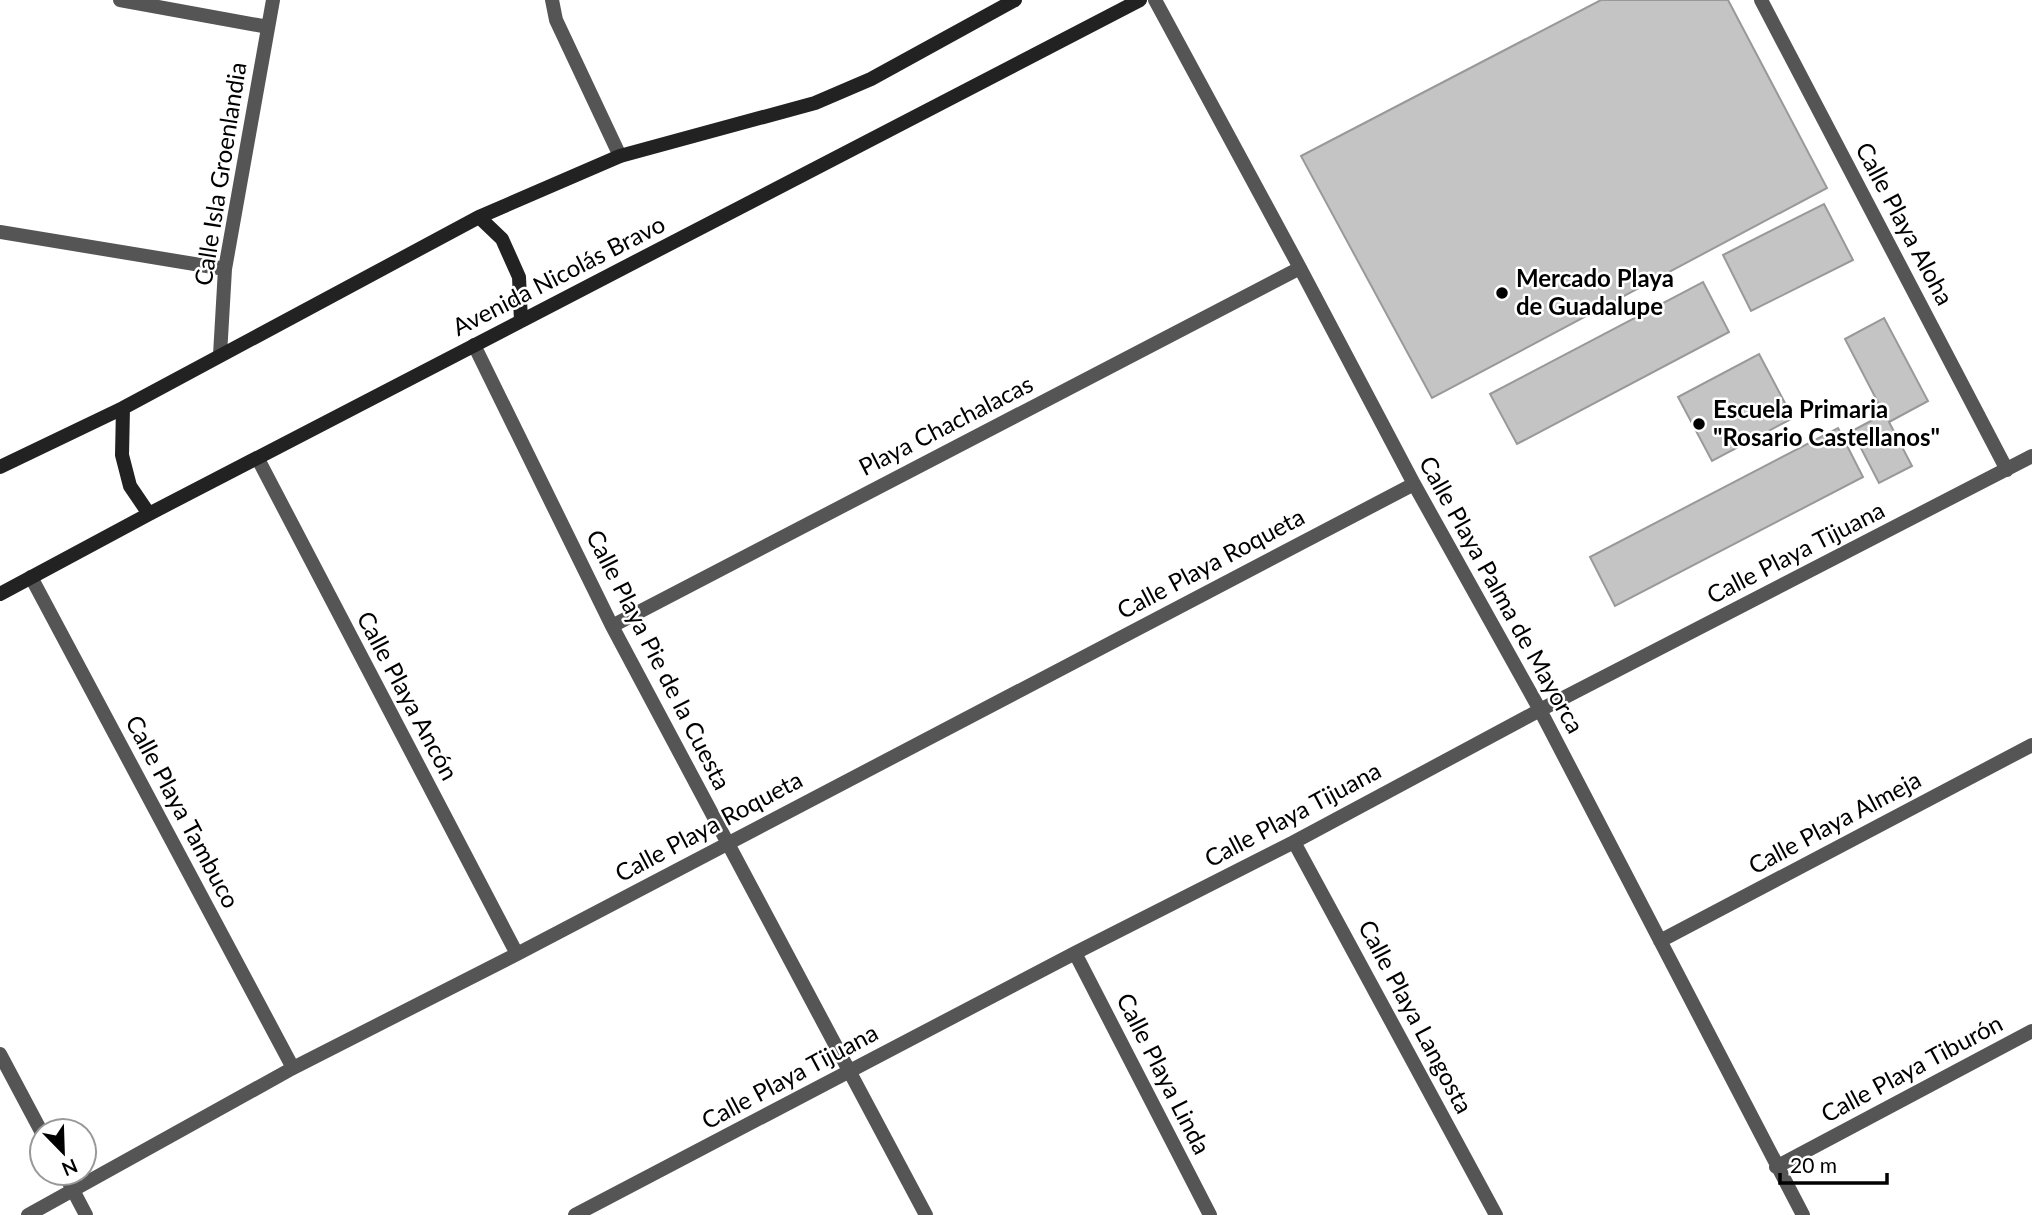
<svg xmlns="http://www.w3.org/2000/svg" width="2032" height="1215" font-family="Lato,sans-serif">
	<rect width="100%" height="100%" fill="#fff"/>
	<!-- building -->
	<path fill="#c4c4c4" stroke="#999" stroke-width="2" d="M1601,0H1728L1827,188L1432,398L1301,156Z
		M1824,204L1853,260L1751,311L1723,255Z
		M1703,282L1729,332L1517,444L1490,394Z
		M1884,318L1928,401L1889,422L1912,466L1879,483L1852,431L1884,414L1845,339Z
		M1759,354L1793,418L1712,461L1678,397Z
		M1838,428L1863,477L1615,606L1590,557Z"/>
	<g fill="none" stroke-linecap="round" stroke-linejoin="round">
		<!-- street -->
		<path stroke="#555" stroke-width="14" d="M120,0L268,27
			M552,0L556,20L620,156
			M1155,0L1300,268L1414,484L1540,710L1803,1215
			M1761,0L2007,470
			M0,232L225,269
			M474,345L612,626L926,1215
			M220,355L225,269L273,0
			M258,459L517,954
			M31,577L293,1068
			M612,626L1300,268
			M1294,842L1496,1215
			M1660,941L2032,745
			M1075,953L1210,1215
			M0,1054L42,1133
			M1776,1167L2032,1031
			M64,1173L86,1215
			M28,1215L293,1068L517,954L1414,484
			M575,1215L1075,953L1294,842L1540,710L2032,456"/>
		<!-- secondary -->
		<path stroke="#222" stroke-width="14" d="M479,217L502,239L519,277L521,321
			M123,408L122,455L130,486L149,514
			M0,467L123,408L479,217L620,156L815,103L871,79L1015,0
			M0,594L149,514L1140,0"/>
	</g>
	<!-- markers -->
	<g fill="#000" stroke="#fff" stroke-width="2.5">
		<circle cx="1502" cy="293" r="7"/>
		<circle cx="1699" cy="424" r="7"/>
	</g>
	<g text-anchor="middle" stroke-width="5" stroke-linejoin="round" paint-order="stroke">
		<!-- street labels -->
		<g font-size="24" fill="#000" stroke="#fff">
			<text transform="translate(221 174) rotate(-81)" y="8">Calle Isla Groenlandia</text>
			<text transform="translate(1904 224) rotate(62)" y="8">Calle Playa Aloha</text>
			<text transform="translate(559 276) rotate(-27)" y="8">Avenida Nicolás Bravo</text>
			<text transform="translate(946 426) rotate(-27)" y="8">Playa Chachalacas</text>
			<text transform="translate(1796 553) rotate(-27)" y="8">Calle Playa Tijuana</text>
			<text transform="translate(1211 564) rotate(-28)" y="8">Calle Playa Roqueta</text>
			<text transform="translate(1501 595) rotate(61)" y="8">Calle Playa Palma de Mayorca</text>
			<text transform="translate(658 660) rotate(63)" y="8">Calle Playa Pie de la Cuesta</text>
			<text transform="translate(407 696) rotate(62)" y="8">Calle Playa Ancón</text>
			<text transform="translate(182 812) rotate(62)" y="8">Calle Playa Tambuco</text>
			<text transform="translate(1293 815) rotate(-28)" y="8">Calle Playa Tijuana</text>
			<text transform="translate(1835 823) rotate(-28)" y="8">Calle Playa Almeja</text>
			<text transform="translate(709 827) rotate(-28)" y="8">Calle Playa Roqueta</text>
			<text transform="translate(1415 1017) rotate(62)" y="8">Calle Playa Langosta</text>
			<text transform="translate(1912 1069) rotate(-28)" y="8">Calle Playa Tiburón</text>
			<text transform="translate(1163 1074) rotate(63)" y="8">Calle Playa Linda</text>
			<text transform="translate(790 1077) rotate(-28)" y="8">Calle Playa Tijuana</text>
		</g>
		<!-- poi labels -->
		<g font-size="24" font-weight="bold" fill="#000" stroke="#fff" text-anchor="start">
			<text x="1516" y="287">Mercado Playa<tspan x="1516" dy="28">de Guadalupe</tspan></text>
			<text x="1713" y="418">Escuela Primaria<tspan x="1713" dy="28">"Rosario Castellanos"</tspan></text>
		</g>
	</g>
	<!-- north arrow -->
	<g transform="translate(63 1152) rotate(157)"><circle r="33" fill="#ffffff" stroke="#999999" stroke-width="2"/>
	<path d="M0-5L12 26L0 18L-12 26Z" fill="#000000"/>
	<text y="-10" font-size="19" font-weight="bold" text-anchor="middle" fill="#000000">N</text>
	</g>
	<!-- scale -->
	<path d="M1780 1173v10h107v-10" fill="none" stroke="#000000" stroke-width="3.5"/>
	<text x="1790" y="1173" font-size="21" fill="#000000" stroke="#ffffff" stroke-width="5" paint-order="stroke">20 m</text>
</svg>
